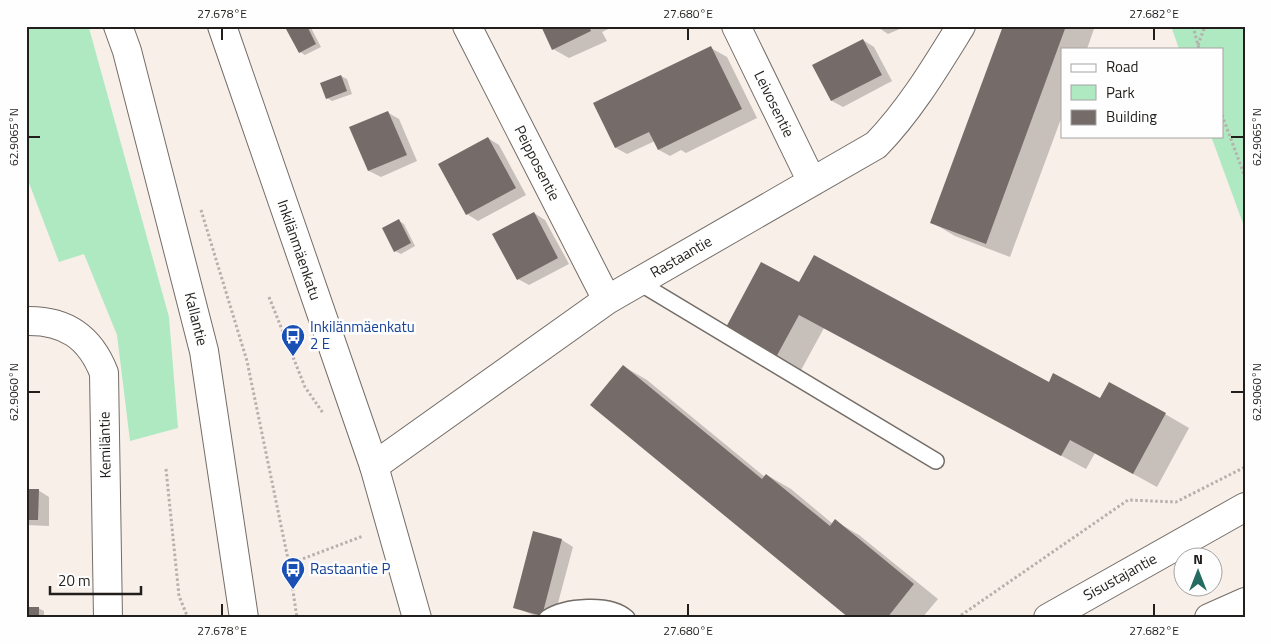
<svg xmlns="http://www.w3.org/2000/svg" width="1271" height="644" font-family="'Titillium Web',sans-serif">
	<rect width="100%" height="100%" fill="#f8efe9"/>
	<!-- green -->
	<path fill="#afe9c2" d="M26,26L89,28L169,317L178,428L130,441L117,335L84,254L59,262L26,175Z
		M1171,26H1245V229L1211,136H1222V49H1179Z"/>
	<!-- shadow -->
	<path fill="#0003" d="M294,26H310L321,47L305,55L300,52Z
		M542,26H615L602,32L607,41L569,58L553,49Z
		M876,26H907L888,34Z
		M1004,26H1095L1087,49H1062V116L1010,257L955,236L931,222Z
		M863,40L874,47L892,81L843,107L832,101Z
		M711,48L727,57L757,118L686,153L681,150L670,156L659,150L655,141L627,154L616,148L595,104Z
		M341,76L347,79L352,94L332,101L327,98Z
		M387,112L399,119L417,161L381,177L369,171L351,128Z
		M488,138L499,145L526,195L478,221L467,214Z
		M534,213L545,220L569,264L529,285L518,279Z
		M399,221L404,224L415,246L401,254L395,251Z
		M800,284L1049,384L1100,400L1165,414L1189,428L1157,487L1095,453L1086,469L824,328L800,372L750,344Z
		M623,366L647,380L765,477L767,475L791,489L833,524L835,521L859,535L938,599L922,618H851Z
		M26,490H38L49,497V526L26,525Z
		M534,533L562,540L573,547L554,618H540L514,607Z
		M38,608L44,611V618H26Z"/>
	<!-- building -->
	<path fill="#756c69" d="M291,26H307L316,44L299,53L286,29Z
		M541,26H589L591,31L552,50Z
		M1003,26H1066L986,244L930,223Z
		M863,39L882,75L831,101L812,65Z
		M711,46L742,109L658,150L649,132L615,148L593,103Z
		M341,75L347,91L326,99L320,83Z
		M388,111L407,155L368,171L349,127Z
		M488,137L516,188L466,215L438,164Z
		M534,212L558,258L517,280L492,234Z
		M399,219L411,243L394,252L382,228Z
		M814,255L1049,382L1053,373L1100,398L1109,382L1166,413L1133,474L1070,440L1061,456L799,315L775,359L724,331L761,262L799,282Z
		M623,365L762,479L766,474L830,526L835,519L914,584L887,618H849L590,405Z
		M26,489H39L38,520H26Z
		M533,531L562,539L542,616L513,608Z
		M26,607H39V618H26Z"/>
	<g fill="none" stroke-linecap="round" stroke-linejoin="round">
		<!-- lane casing -->
		<g stroke="#746d67" stroke-width="18">
			<path id="lane" d="M638,282L936,461
				M547,618C565,606 610,602 627,618"/>
		</g>
		<!-- street casing -->
		<g stroke="#746d67" stroke-width="30">
			<path id="street" d="M467,26L607,300
				M736,26L812,182
				M26,321C66,320 90,337 104,373L108,618
				M374,466L607,300L876,145C910,110 935,68 961,26
				M1048,618L1245,507"/>
		</g>
		<!-- secondary casing -->
		<g stroke="#746d67" stroke-width="30">
			<path id="secondary" d="M118,26L127,51L204,351L244,618
				M222,26L374,466L417,618"/>
		</g>
		<!-- primary casing -->
		<g stroke="#746d67" stroke-width="30">
			<path id="primary" d="M1209,618L1245,602"/>
		</g>
		<!-- path -->
		<path stroke="#b7b0ab" stroke-width="3" stroke-dasharray="2.5 2.5" stroke-linecap="butt" d="M1193,26L1199,49
			M1198,45L1205,26
			M1222,115L1245,177
			M201,210L247,361L289,564L297,618
			M269,297L305,387L323,413
			M166,469L179,596L188,618
			M289,564L363,536
			M957,618L1128,500L1176,502L1245,467"/>
		<!-- lane -->
		<use href="#lane" stroke="#fff" stroke-width="15"/>
		<!-- street -->
		<use href="#street" stroke="#fff" stroke-width="28"/>
		<!-- secondary -->
		<use href="#secondary" stroke="#fff" stroke-width="28"/>
		<!-- primary -->
		<use href="#primary" stroke="#fff" stroke-width="28"/>
	</g>
	<!-- ticks -->
	<path fill="none" stroke="#211e1b" stroke-width="2" d="M222,28V40M688,28V40M1154,28V40M28,137H40M1231,137H1244M28,392H40M1231,392H1244M222,604V616M688,604V616M1154,604V616"/>
	<!-- icons -->
	<defs>
		<g id="bus-pin" transform="scale(1.25)"><path d="M0 17L-7.5 6A9.5 9.5 0 1 1 7.5 6Z" fill="#1a4fb4" stroke="#fefefe"/><path d="M-5-6H5V4H4V6H2V4H-2V6H-4V4H-5ZM-3.5-4V0h7V-4ZM-3.5 1.2v1.5H-2V1.2ZM2 1.2v1.5H3.5V1.2Z" fill="#fff"/></g>
	</defs>
	<g fill-rule="evenodd">
		<use href="#bus-pin" x="293" y="336"/>
		<use href="#bus-pin" x="293" y="569"/>
	</g>
	<g text-anchor="middle" stroke-width="5" stroke-linejoin="round" paint-order="stroke">
		<!-- street labels -->
		<g font-size="15" fill="#211e1b" stroke="#fefefe">
			<text transform="translate(774 104) rotate(64)" y="5">Leivosentie</text>
			<text transform="translate(537 163) rotate(63)" y="5">Peipposentie</text>
			<text transform="translate(299 250) rotate(71)" y="5">Inkilänmäenkatu</text>
			<text transform="translate(681 257) rotate(-30)" y="5">Rastaantie</text>
			<text transform="translate(196 319) rotate(76)" y="5">Kallantie</text>
			<text transform="translate(105 445) rotate(-91)" y="5">Kemiläntie</text>
			<text transform="translate(1120 577) rotate(-29)" y="5">Sisustajantie</text>
		</g>
		<!-- transit labels -->
		<g font-size="15" fill="#164399" stroke="#fefefe" text-anchor="start">
			<text x="310" y="332">Inkilänmäenkatu<tspan x="310" dy="17">2 E</tspan></text>
			<text x="310" y="574">Rastaantie P</text>
		</g>
	</g>
	<!-- border -->
	<rect width="1271" height="644" fill="none" stroke="#fefefe" stroke-width="55"/>
	<!-- legend -->
	<rect x="1061" y="48" width="162" height="90" fill="#fefefe" stroke="#a6a4a3"/>
	<rect x="1071" y="64" width="25" height="8" fill="#ffffff" stroke="#a6a4a3"/>
	<text x="1106" y="72" font-size="15" fill="#211e1b">Road</text>
	<rect x="1071" y="85" width="25" height="15" fill="#afe9c2" stroke="#a6a4a3"/>
	<text x="1106" y="98" font-size="15" fill="#211e1b">Park</text>
	<rect x="1071" y="110" width="25" height="15" fill="#756c69" stroke="#a6a4a3"/>
	<text x="1106" y="122" font-size="15" fill="#211e1b">Building</text>
	<!-- north arrow -->
	<g transform="translate(1198 572)"><circle r="24" fill="#fefefe" stroke="#a6a4a3"/>
	<path d="M0-4L9 19L0 12L-9 19Z" fill="#246c62"/>
	<text y="-8" font-size="14" font-weight="bold" text-anchor="middle" fill="#211e1b">N</text>
	</g>
	<!-- scale -->
	<path d="M50 586v8h91v-8" fill="none" stroke="#211e1b" stroke-width="2.5"/>
	<text x="58" y="586" font-size="15" fill="#211e1b" stroke="#fefefe" stroke-width="4" paint-order="stroke">20 m</text>
	<rect x="28" y="28" width="1216" height="588" fill="none" stroke="#211e1b" stroke-width="2"/>
	<g font-size="12" text-anchor="middle" fill="#211e1b">
		<text x="222" y="18">27.678°E</text>
		<text x="688" y="18">27.680°E</text>
		<text x="1154" y="18">27.682°E</text>
		<text transform="translate(14 137) rotate(-90)" y="4">62.9065°N</text>
		<text transform="translate(1257 137) rotate(-90)" y="4">62.9065°N</text>
		<text transform="translate(14 392) rotate(-90)" y="4">62.9060°N</text>
		<text transform="translate(1257 392) rotate(-90)" y="4">62.9060°N</text>
		<text x="222" y="635">27.678°E</text>
		<text x="688" y="635">27.680°E</text>
		<text x="1154" y="635">27.682°E</text>
	</g>
</svg>
